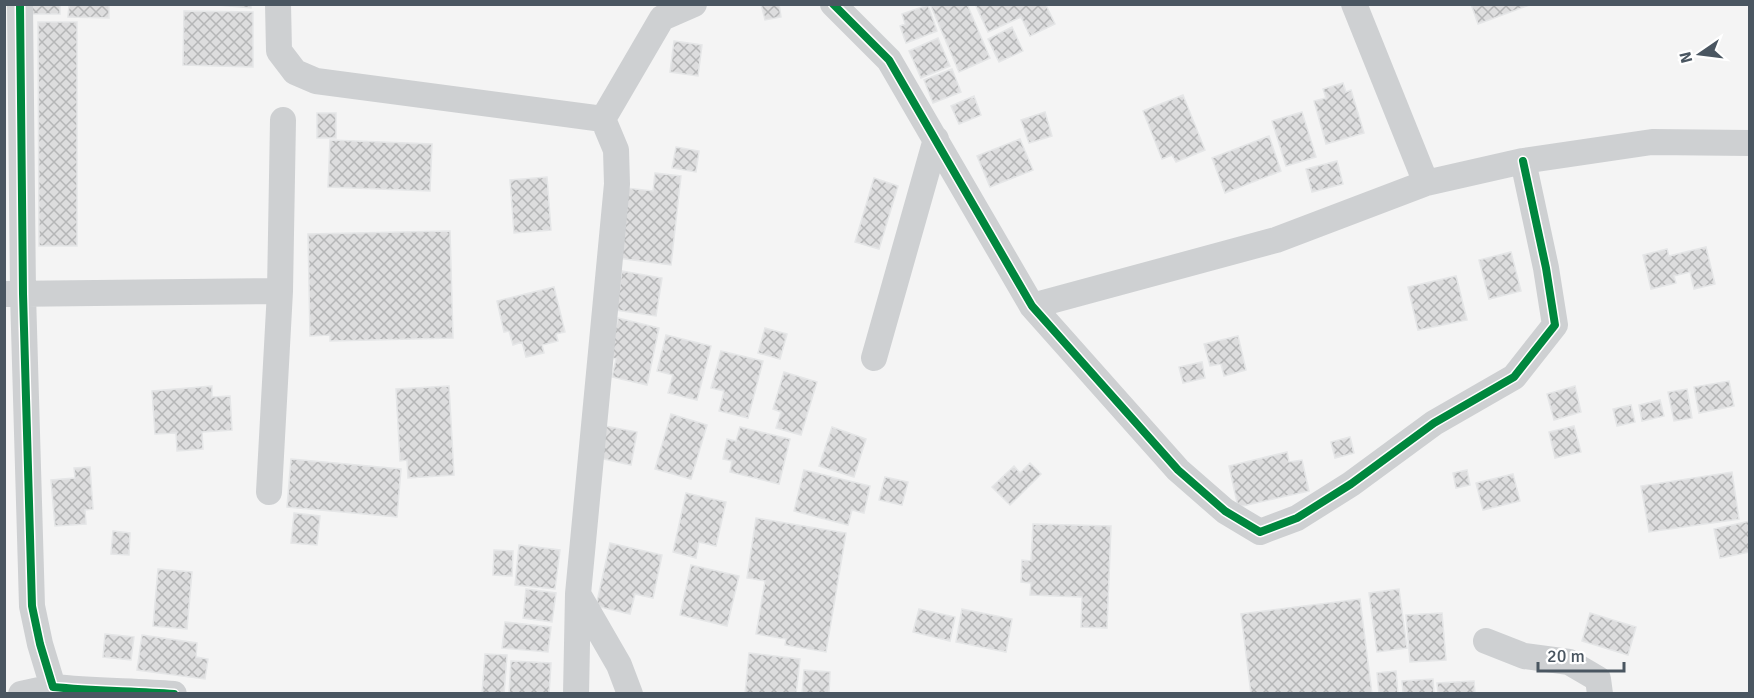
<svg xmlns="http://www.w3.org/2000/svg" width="1754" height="698" font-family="Signika,sans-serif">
	<defs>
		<pattern id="building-cross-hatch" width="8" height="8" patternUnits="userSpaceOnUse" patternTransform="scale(1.5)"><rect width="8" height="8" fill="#ddddde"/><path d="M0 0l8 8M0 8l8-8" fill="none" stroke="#b5b6b7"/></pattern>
	</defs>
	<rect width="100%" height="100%" fill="#f4f4f4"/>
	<!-- building -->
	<path fill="url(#building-cross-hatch)" stroke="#e5e6e7" stroke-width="1.5" d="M29,4H60V14H29Z
		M69,4H109V18L68,17Z
		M207,4H251V8Z
		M761,4H779L781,17L765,20Z
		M930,4H967L990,58L959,72Z
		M975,4H1047L1046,5L1055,24L1030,36L1021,17L988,32Z
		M1471,4H1532L1478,24Z
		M928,5L937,31L906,43L900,26L905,24L902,14Z
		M184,11L253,12V67L183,65Z
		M38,22H77V246H39Z
		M1012,27L1023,51L999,62L988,39Z
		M938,38L950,66L921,78L909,51Z
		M674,41L702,45L698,76L670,72Z
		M952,69L961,92L933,103L924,80Z
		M1343,83L1346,92L1351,90L1364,133L1326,144L1314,101L1326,98L1323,89Z
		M1183,95L1205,150L1176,162L1172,155L1162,159L1143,111Z
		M974,96L981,115L959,124L951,106Z
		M1045,112L1052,136L1029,143L1021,120Z
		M1302,112L1316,157L1286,166L1272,121Z
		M317,113H336V138H317Z
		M1269,136L1281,171L1225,193L1212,158Z
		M1020,139L1033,170L990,187L977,156Z
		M330,140L432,144L430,191L328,187Z
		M676,147L699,151L696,172L672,168Z
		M1337,161L1343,184L1312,192L1306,169Z
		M655,173L681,176L671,265L618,258L626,188L653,191Z
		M547,177L551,230L514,233L510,180Z
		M874,178L898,186L879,249L855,242Z
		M450,231L453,338L330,341V335L310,336L308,234Z
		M1706,247L1715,284L1694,289L1690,272L1674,276L1676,283L1651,289L1643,255L1667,249L1669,256Z
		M1511,252L1521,291L1489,299L1479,260Z
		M622,271L662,278L656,316L616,310Z
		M1456,276L1467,320L1418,330L1408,287Z
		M554,287L565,332L556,334L558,341L542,345L544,353L526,357L522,342L513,345L509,331L504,332L497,301Z
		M618,318L659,328L647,385L612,377L616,359L609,357Z
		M765,328L787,334L780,359L758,353Z
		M666,335L711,346L697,400L668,393L673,375L657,371Z
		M1238,336L1246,370L1224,376L1221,364L1210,366L1204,344Z
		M721,351L763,361L748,418L719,411L724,391L711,388Z
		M1202,362L1205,378L1183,383L1179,367Z
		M784,372L817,382L801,435L776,428L781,412L773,409Z
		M1729,381L1734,406L1699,413L1694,387Z
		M212,386V397L230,396L232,430L202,432L203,449L177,451L176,433L155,434L152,391Z
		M449,386L454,475L408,478L407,460L400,461L396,389Z
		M1575,386L1581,412L1554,420L1547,394Z
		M1687,389L1692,418L1674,421L1668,392Z
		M1660,400L1664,416L1642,421L1639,405Z
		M1631,405L1635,422L1617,426L1613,409Z
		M671,414L707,425L691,479L655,469Z
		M605,426L637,432L631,465L599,458Z
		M1574,426L1581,452L1555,458L1549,432Z
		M740,427L790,439L779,484L730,472L732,461L723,459L727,439L736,441Z
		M832,427L866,439L854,477L819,466Z
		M1350,437L1354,453L1335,458L1331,442Z
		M1287,452L1289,462L1302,460L1309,491L1238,507L1229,466Z
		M291,459L401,469L397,517L287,507Z
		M1030,463L1041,474L1010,505L992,487L1014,466L1020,473Z
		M90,467L93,509L85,510L86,524L55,526L51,480L75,478L74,468Z
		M804,470L870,486L864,513L852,510L848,525L794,511Z
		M1467,470L1470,485L1456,488L1453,473Z
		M1732,472L1739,519L1649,532L1641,486Z
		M1513,474L1520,501L1483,510L1476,483Z
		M885,477L908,482L902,505L879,500Z
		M686,493L726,502L716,546L699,542L696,558L673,552Z
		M294,513L320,516L317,545L291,543Z
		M756,518L846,533L826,652L785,645L786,639L756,634L765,581L747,578Z
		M1750,521V552L1720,558L1714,529Z
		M1033,524L1111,526L1107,628L1081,627L1082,597L1030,595L1031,583L1021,582L1022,560L1031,561Z
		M113,531L130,533L129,555L111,554Z
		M610,543L662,555L653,598L635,594L630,614L596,606Z
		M519,545L560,550L555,589L515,585Z
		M494,550L513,551L512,576L493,575Z
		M691,565L739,576L727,626L680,615Z
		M158,569L192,572L187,629L153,626Z
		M526,589L556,593L552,622L523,618Z
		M1399,589L1407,648L1377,652L1369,593Z
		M1360,599L1372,694H1251L1241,614Z
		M919,609L955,617L950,641L913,632Z
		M962,609L1012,619L1006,652L956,642Z
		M1442,613L1446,660L1410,662L1406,615Z
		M1590,613L1636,627L1628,655L1582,641Z
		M505,622L551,627L548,652L502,648Z
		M105,634L134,637L131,660L103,657Z
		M142,635L197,643L196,657L208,659L205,679L137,670Z
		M749,653L800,659L796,694H745Z
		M485,654L507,655L504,694H482Z
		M511,661L551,663L549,694H509Z
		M804,670L830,672L829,694H802Z
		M1396,671L1398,694H1379L1377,673Z
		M1433,679L1434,694H1403L1402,681Z
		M1474,681L1475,694H1438L1437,683Z"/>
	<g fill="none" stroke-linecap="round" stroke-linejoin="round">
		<!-- street -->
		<path stroke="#ced0d2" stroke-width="26" d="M20,4L23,294L32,606L40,644L53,687C93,691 134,691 174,694
			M278,4L279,51L295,72L316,81L603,119
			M833,4L889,60L1032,306L1178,470L1225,511L1260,532L1297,518L1351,484L1434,423L1514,377L1555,325L1546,268L1523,161
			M1354,4L1426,183
			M603,119L662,18L694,4
			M4,294L280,291
			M1032,306L1276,240L1426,183L1523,161L1652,142L1750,143
			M874,358L936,139
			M269,492L280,291L283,120
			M578,594L619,665L630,694
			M1486,641L1524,656L1569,662L1598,679L1600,694
			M21,694L53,687
			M576,694L578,594L617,184L616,150L603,119"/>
		<!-- cycleway casing -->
		<g stroke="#fff" stroke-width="11">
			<path id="cycleway" d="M20,4L23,294L32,606L40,644L53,687C93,691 134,691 174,694
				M833,4L889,60L1032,306L1178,470L1225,511L1260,532L1297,518L1351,484L1434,423L1514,377L1555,325L1546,268L1523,161"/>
		</g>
		<!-- cycleway -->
		<use href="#cycleway" stroke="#00873e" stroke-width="8"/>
	</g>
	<!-- border -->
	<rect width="1754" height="698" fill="none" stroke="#4a5661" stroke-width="12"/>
	<!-- north arrow -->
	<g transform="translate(1700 54) rotate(256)" stroke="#ffffff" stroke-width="4.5" paint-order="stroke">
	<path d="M0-4.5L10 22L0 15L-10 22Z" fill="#4a5661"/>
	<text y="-9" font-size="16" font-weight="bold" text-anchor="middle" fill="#4a5661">N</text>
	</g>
	<!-- scale -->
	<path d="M1538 662v9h86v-9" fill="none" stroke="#4a5661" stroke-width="3"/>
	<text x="1547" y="662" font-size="18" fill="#4a5661" stroke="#ffffff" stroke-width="4.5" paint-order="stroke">20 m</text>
</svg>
